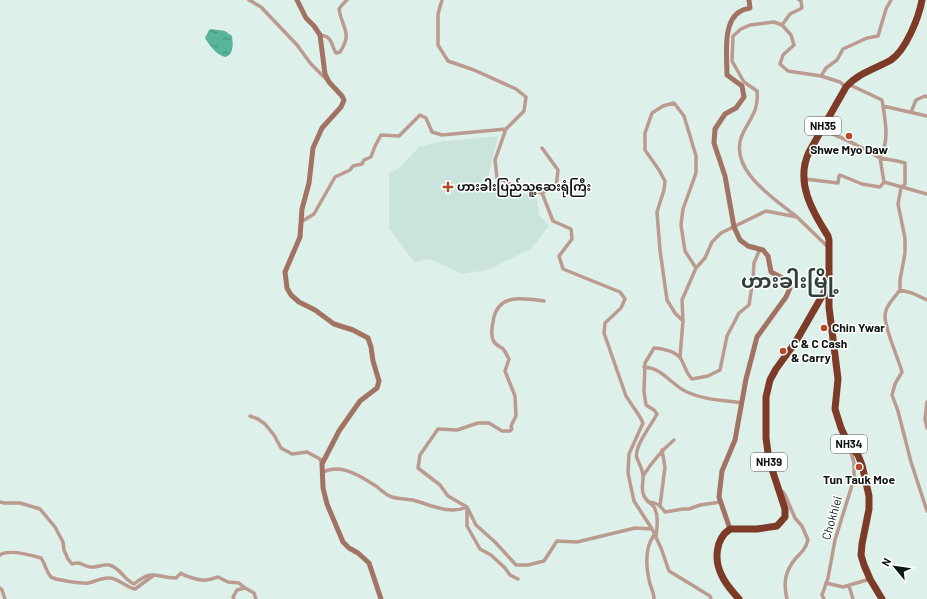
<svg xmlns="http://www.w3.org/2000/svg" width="927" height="599" font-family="Barlow,'Noto Sans Myanmar',sans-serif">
	<defs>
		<pattern id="water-ripples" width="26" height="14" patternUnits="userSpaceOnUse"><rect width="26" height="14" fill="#58b49a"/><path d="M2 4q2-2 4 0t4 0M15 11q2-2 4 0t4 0" fill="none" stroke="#47917c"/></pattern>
	</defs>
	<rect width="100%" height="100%" fill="#def0ea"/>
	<!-- built -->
	<path fill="#cae4db" d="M498,136L487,181L506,191L534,195L537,199L539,215L549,226L531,249L487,270L462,274L430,259L414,262L389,228V173L398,169L419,147L437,142Z"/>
	<!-- water -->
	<path fill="url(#water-ripples)" d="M211,29L225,31L232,36C233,44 234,53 226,57C217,56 209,45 205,38L209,30Z"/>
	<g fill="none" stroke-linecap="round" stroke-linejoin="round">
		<!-- street -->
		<path stroke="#bb9a8f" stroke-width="3.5" d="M249,0L261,7L297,45L311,64L327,80
			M442,0L438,14V45L448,61L474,70L516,89L526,97L524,111L506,129L495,160L497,178L515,186L542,193L553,221L571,229L572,239L559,256L563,269L620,292L625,299L621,308L605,323L604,333L626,396L640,417L643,423L629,454L628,473L634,501L652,529L661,548L669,571L710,596L711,599
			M799,0L801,1L802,8L790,14L782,25L791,35L794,45L783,55L780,64L788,71L821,76L840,82L846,87
			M782,25L774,22L750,25L741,29L733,36L732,61L744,82L757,91C759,110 751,117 743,133C726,168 773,198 796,216
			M320,35C334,37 330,44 336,53L340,52C353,32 342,29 339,9L342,5L347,0
			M821,76L826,68L837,60L843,49L867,38L878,36L886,9L891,0
			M848,84L882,100L883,106
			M911,112L916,100L925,96L927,97
			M927,116L883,106C886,126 889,140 880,158L897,161L905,163V184L901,188L898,204L905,238V253L900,280V290C895,297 885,306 885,316C885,330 898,357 902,372L895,384L892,395L898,411L911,462L927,511
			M822,130C843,137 861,147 880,158L884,182L927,194
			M805,179L838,183L839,176L840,175L862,184L880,187L884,182
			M542,193L547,190L556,188L558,170L542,148
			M301,222L314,214L335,177L350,170L353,166L362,164L364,160L371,157L375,146L381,135L399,136L420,115L426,118L432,132L442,135L506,129
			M696,268L685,251L681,225L683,209L696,173V156L684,116L674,103L663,106L652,113L645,133V150L659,170L665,181L664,190L657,212L660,250L667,300L675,313L683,321L682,300L696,268L705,258L712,242L721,233L766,211L797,217L829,248
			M900,290L912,293L927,300
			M544,301C522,298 497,293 493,322C492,327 491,335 493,340C495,345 499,346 502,348C505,350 507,356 509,359L505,371L515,396L516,416L511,426L512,429L510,431H502L489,423H478L457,430L438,429L420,455L418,468L440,485L448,496L467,507L476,525L495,542L516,565H528L544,561L557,541L577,542L635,528L652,529
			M680,357L683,321
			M644,367C663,368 671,385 687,392C704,400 723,400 742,403
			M927,402L925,419L927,428
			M250,416L258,419L265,424L274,435L281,448L292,454L307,452L320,459L322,464
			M323,472C341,463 360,476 376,486C381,490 386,495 392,497C399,499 406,499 413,500C431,505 449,515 467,507V526L480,549L491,555L505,568L510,575L518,579
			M643,476C652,462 661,451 674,440
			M780,490L783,492L785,495L795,518L802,526L808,540C806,548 802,552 796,558C785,571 783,583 787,599
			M0,502L4,503H20L40,509L55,527L63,542L64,550L68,559L72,564C82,561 82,566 90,567C96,568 103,564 109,565C120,567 124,580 134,584C154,568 155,578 176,578L181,573C184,576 201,581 205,580C209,580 214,578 218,577L228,582L239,583L245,588
			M648,502C656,502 660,505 665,512L683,509H689L700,505L721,502
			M660,506L665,467L662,450
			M656,537C657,528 659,516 654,507C651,503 646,501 644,496C640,487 644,483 643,475C642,467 639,464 637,458C633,448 652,424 657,414L654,410L646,405L644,392L645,363L654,348C662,348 677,352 681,359C685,366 686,373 692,379L708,376L720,370L727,336L739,313L749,305L753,279L754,263L760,249
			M0,555C9,549 31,555 41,558C45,563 46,572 51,577C55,580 83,584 88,583C94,582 103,577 109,578C118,578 126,587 135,589L154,575
			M826,583L843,587L870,579
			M849,586L853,599
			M0,588L2,590L5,599
			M234,599L233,597L237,590L245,588L254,593L256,599
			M654,599C654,594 652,589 650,584C646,568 644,549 654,535
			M824,599L822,595L828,578L835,540L854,479V463L850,449"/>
		<!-- secondary -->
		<path stroke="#a27263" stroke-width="5" d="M297,0L306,18L314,26L320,35L325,74L329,82L342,96L344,100L341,107L322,128L313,148L309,183L302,209L300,237L285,272L287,288L291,295L299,302L315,310L334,324L353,330L368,338L371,347L373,361L379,381L377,388L360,401L339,431L322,464L323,488L327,504L343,542L349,548L358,553L369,563L381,599
			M730,529L719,497L722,471L735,440L746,379L757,337L786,297L790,288L784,279L771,272L768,256L763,250L748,246L740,240L734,227L725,176L714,143L715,129L725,114L736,108L744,97L742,86L727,75C727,57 722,20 741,11C744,9 748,9 750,8L749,0"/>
		<!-- highway -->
		<path stroke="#7d3b27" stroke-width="7" d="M739,599C733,592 726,585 722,576C714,561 715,539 730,529H757L777,526L785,517V509L769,460L766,438V397L770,380L776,369L795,343L829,284
			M882,599L870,579L864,565L861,555L862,544L869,509V496L862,465L858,455L848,443L841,428L835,409L838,379L829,307V240L828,236C812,211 795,182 809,152L846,87C858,73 875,69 891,60C906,50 919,17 922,0"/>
	</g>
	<!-- markers -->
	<g fill="#b34b28" stroke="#fff" stroke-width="1.5">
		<circle cx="849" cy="136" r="4"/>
		<path d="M446 181h4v4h4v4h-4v4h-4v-4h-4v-4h4z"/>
		<circle cx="824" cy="328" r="4"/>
		<circle cx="783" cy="351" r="4"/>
		<circle cx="859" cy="467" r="4"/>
	</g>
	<g text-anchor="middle" stroke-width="3" stroke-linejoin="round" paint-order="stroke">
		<!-- shield labels -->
		<g fill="#fff" stroke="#575b5a" stroke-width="1">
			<rect x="805" y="117" width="36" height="18" rx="3"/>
			<rect x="831" y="435" width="36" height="18" rx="3"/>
			<rect x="751" y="453" width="36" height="18" rx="3"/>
		</g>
		<g font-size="11" font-weight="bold" fill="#0f1513">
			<text x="823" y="130">NH35</text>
			<text x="849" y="448">NH34</text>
			<text x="769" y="466">NH39</text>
		</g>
		<!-- poi labels -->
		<g font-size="12" font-weight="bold" fill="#0f1513" stroke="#fff" text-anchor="start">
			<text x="849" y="154" text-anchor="middle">Shwe Myo Daw</text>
			<text x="457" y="191">ဟားခါးပြည်သူ့ဆေးရုံကြီး</text>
			<text x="832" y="332">Chin Ywar</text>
			<text x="791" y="348">C &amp; C Cash<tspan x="791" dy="14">&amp; Carry</tspan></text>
			<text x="859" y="484" text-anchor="middle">Tun Tauk Moe</text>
		</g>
		<!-- street labels -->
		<g font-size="12" fill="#0f1513" stroke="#fff">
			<text transform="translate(832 518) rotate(-74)" y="4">Chokhlei</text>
		</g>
		<!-- town labels -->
		<g font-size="20" font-weight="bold" fill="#303f3a" stroke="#fff">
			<text x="790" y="288">ဟားခါးမြို့</text>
		</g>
	</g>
	<!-- north arrow -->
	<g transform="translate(895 567) rotate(299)" stroke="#ffffff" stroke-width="3" paint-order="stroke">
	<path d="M0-3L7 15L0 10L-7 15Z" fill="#0f1513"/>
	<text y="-6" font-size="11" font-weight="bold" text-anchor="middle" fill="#0f1513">N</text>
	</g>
</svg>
